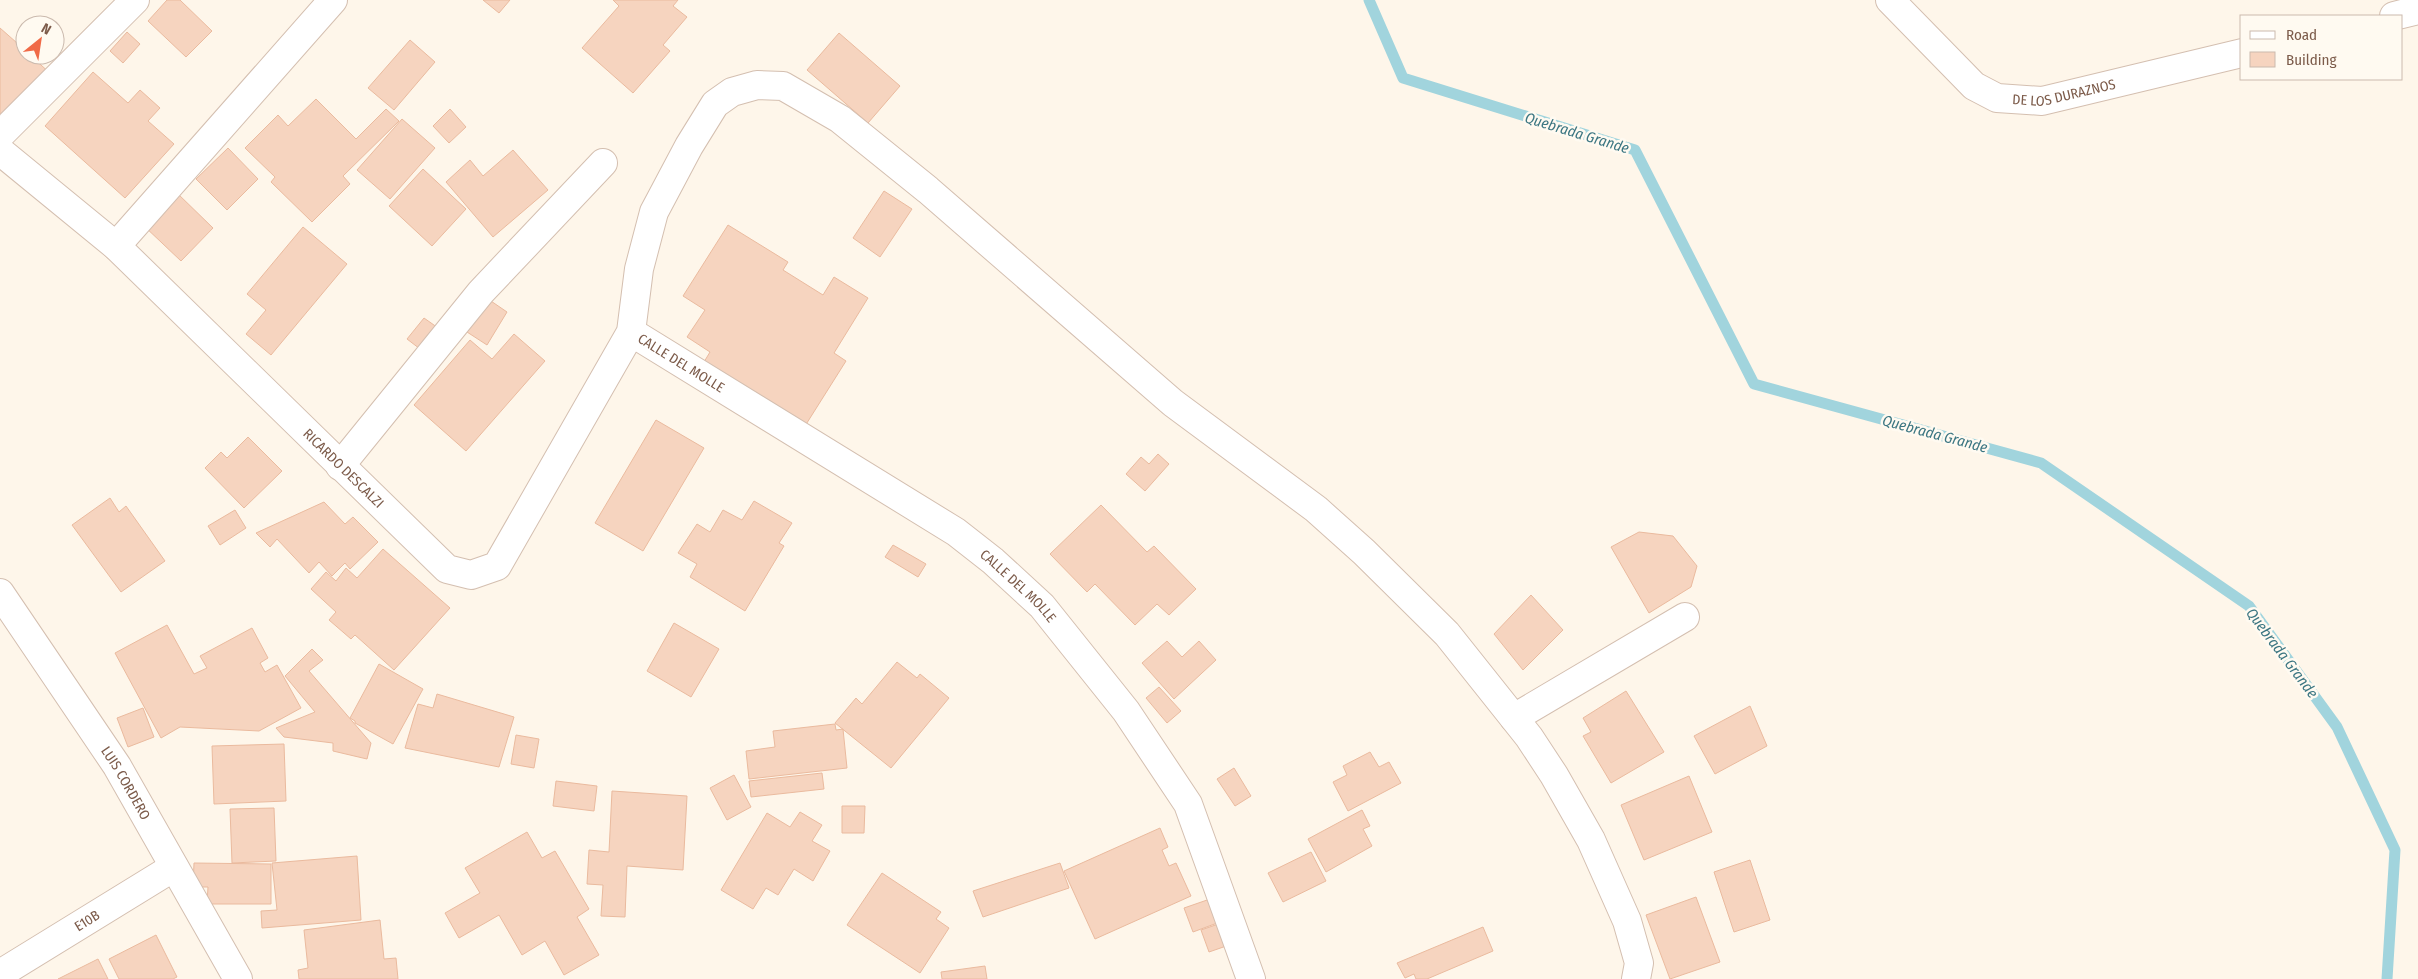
<svg xmlns="http://www.w3.org/2000/svg" width="2418" height="979" font-family="'Fira Sans Condensed',sans-serif">
	<rect width="100%" height="100%" fill="#fef6ea"/>
	<g fill="none" stroke-linecap="round" stroke-linejoin="round">
		<!-- stream -->
		<path stroke="#a1d4dd" stroke-width="11" d="M1369,0L1403,78L1635,150L1754,384L2041,463L2249,606L2337,727L2395,850L2387,979"/>
	</g>
	<!-- building -->
	<path fill="#f6d4bf" stroke="#eaba9e" d="M167,0H180L212,31L186,57L148,21Z
		M483,0H510L499,13Z
		M613,0H678L673,6L687,17L663,45L670,51L633,93L582,48L619,6Z
		M0,28L25,50V55H30L52,75L0,130Z
		M127,32L140,44L123,63L110,51Z
		M839,33L900,86L868,123L807,70Z
		M410,40L435,62L394,110L368,88Z
		M93,72L128,103L140,90L160,108L148,121L174,144L125,198L45,126Z
		M316,99L356,139L386,109L399,121L343,176L350,184L312,222L271,182L275,177L245,148L278,115L288,126Z
		M450,109L466,127L449,143L433,126Z
		M402,119L435,148L390,199L357,170Z
		M228,148L258,179L227,210L196,179Z
		M513,150L548,190L493,237L446,182L470,160L483,176Z
		M423,169L466,209L432,246L389,206Z
		M884,191L912,209L880,257L853,238Z
		M176,192L213,228L181,261L143,225Z
		M728,225L788,262L783,270L823,295L834,277L868,298L834,353L846,361L805,426L704,362L710,352L687,337L705,310L683,296Z
		M303,227L347,264L271,355L246,334L266,310L247,294Z
		M488,299L507,312L487,345L467,332Z
		M424,318L441,330L424,352L407,339Z
		M514,334L545,361L466,451L414,405L470,340L492,359Z
		M656,420L704,448L643,551L595,523Z
		M248,437L282,471L244,508L205,468L221,452L227,458Z
		M1158,454L1169,464L1145,491L1126,474L1141,457L1149,464Z
		M110,498L119,512L126,506L165,561L121,592L72,525Z
		M754,501L792,523L779,543L784,546L745,611L690,577L697,564L678,553L697,524L710,532L723,510L742,520Z
		M324,502L345,524L353,517L378,542L350,569L345,563L332,576L319,562L309,573L277,539L270,547L256,533Z
		M1101,505L1147,552L1154,546L1196,589L1169,615L1157,604L1135,625L1095,584L1087,592L1050,554Z
		M235,510L246,528L220,545L208,526Z
		M1639,532L1673,536L1697,566L1691,587L1649,613L1611,547Z
		M893,545L926,564L918,577L885,557Z
		M383,549L450,608L394,670L355,635L351,639L329,620L336,612L311,589L326,572L336,581L346,568L357,578Z
		M1531,595L1563,630L1523,670L1494,634Z
		M674,623L719,649L691,697L647,671Z
		M167,625L194,674L207,668L200,656L252,628L268,658L260,663L265,672L277,665L301,708L259,731L180,727L161,738L115,653Z
		M1167,641L1182,657L1199,641L1216,660L1174,699L1142,663Z
		M312,649L323,660L309,671L371,743L367,759L333,751V743L284,737L276,728L315,712L285,676Z
		M897,662L917,678L920,674L949,698L891,768L835,723L856,698L862,704Z
		M379,664L423,689L393,744L355,723V721L350,718Z
		M1159,687L1181,711L1167,723L1146,698Z
		M1626,691L1664,752L1611,783L1583,736L1591,732L1583,718Z
		M437,694L514,717L499,767L405,748L418,704L433,708Z
		M1750,706L1767,746L1715,774L1694,736Z
		M143,708L154,737L128,747L117,718Z
		M835,724L836,730L843,729L847,768L749,779L746,751L775,747L773,731Z
		M516,735L539,739L534,768L511,764Z
		M284,744L286,801L214,804L212,746Z
		M1370,752L1379,767L1389,762L1401,783L1348,811L1333,782L1347,775L1343,766Z
		M1234,768L1251,796L1235,806L1217,779Z
		M822,773L824,789L751,797L749,781Z
		M734,775L751,807L727,820L710,788Z
		M1689,776L1712,832L1644,860L1621,805Z
		M556,781L597,786L594,811L553,806Z
		M612,791L687,796L683,870L627,866L625,917L601,916L603,885L587,884L589,850L609,852Z
		M842,806H865L864,833H842Z
		M274,808L276,861L232,863L230,809Z
		M1362,810L1370,826L1363,829L1372,846L1326,872L1308,839Z
		M800,812L822,825L812,841L830,851L813,881L794,869L778,895L766,888L753,909L721,890L767,813L790,827Z
		M1160,828L1168,847L1162,850L1169,866L1176,863L1191,896L1095,939L1064,871Z
		M527,832L542,858L555,851L589,909L577,917L599,955L564,975L545,941L522,955L499,915L459,938L445,913L480,893L465,868Z
		M1311,852L1326,881L1283,902L1268,873Z
		M357,856L361,920L262,928L261,911L277,910L272,863Z
		M1750,860L1770,920L1734,932L1714,872Z
		M194,863L271,864V904H207L208,887H193Z
		M1060,863L1069,888L983,917L973,891Z
		M882,873L941,912L936,919L949,928L920,973L847,925Z
		M1696,897L1720,962L1670,979L1646,915Z
		M1210,899L1220,922L1193,932L1184,908Z
		M380,920L384,959L396,958L398,979H299L298,970L308,968L304,930Z
		M1224,922L1232,944L1209,952L1201,930Z
		M1483,927L1493,951L1427,979H1416L1414,974L1405,978L1397,963Z
		M156,935L177,977L173,979H119L109,959Z
		M98,959L108,979H58Z
		M985,966L987,979H942L941,972Z"/>
	<g fill="none" stroke-linecap="round" stroke-linejoin="round">
		<!-- minor casing -->
		<g stroke="#d4bfb0" stroke-width="30">
			<g id="minor">
				<path id="s1" d="M1890,0L1974,86L1997,98L2042,101L2242,53"/>
				<path d="M2394,16L2418,10"/>
				<path d="M0,135L135,0"/>
				<path id="s2" d="M0,151L116,246L447,569L471,575L497,566L631,332L639,269L654,212L689,146L715,104L732,92L757,85L783,86L840,119L928,190L1173,403L1316,509L1364,552L1447,634L1529,737L1554,775L1591,840L1627,921L1639,963L1636,979"/>
				<path d="M116,246L333,0"/>
				<path id="s3" d="M631,332L956,532L993,561L1042,606L1126,711L1188,804L1251,979"/>
				<path d="M340,466L481,292L603,163"/>
				<path id="s4" d="M0,593L117,766L238,979"/>
				<path d="M1514,718L1685,617"/>
				<path id="s5" d="M0,974L174,867"/>
			</g>
		</g>
		<!-- minor -->
		<use href="#minor" stroke="#fff" stroke-width="28"/>
	</g>
	<g text-anchor="middle" stroke-width="5" stroke-linejoin="round" paint-order="stroke">
		<!-- street labels -->
		<g font-size="14" fill="#7c5b4a" stroke="#fffaf1">
			<text dy="5" stroke="none"><textPath href="#s1" startOffset="214">DE LOS DURAZNOS</textPath></text>
			<text dy="5" stroke="none"><textPath href="#s3" startOffset="59">CALLE DEL MOLLE</textPath></text>
			<text dy="5" stroke="none"><textPath href="#s2" startOffset="468">RICARDO DESCALZI</textPath></text>
			<text dy="5" stroke="none"><textPath href="#s3" startOffset="464">CALLE DEL MOLLE</textPath></text>
			<text dy="5" stroke="none"><textPath href="#s4" startOffset="228">LUIS CORDERO</textPath></text>
			<text dy="5" stroke="none"><textPath href="#s5" startOffset="102">E10B</textPath></text>
		</g>
		<!-- water labels -->
		<g font-size="15" font-style="italic" fill="#3c7682" stroke="#fffaf1">
			<text transform="translate(1577 133) rotate(17)" y="5">Quebrada Grande</text>
			<text transform="translate(1935 434) rotate(15)" y="5">Quebrada Grande</text>
			<text transform="translate(2282 653) rotate(53)" y="5">Quebrada Grande</text>
		</g>
	</g>
	<!-- legend -->
	<rect x="2240" y="15" width="162" height="65" fill="#fffaf1" stroke="#cbbaae"/>
	<rect x="2250" y="31" width="25" height="8" fill="#ffffff" stroke="#cbbaae"/>
	<text x="2286" y="40" font-size="15" fill="#7c5b4a">Road</text>
	<rect x="2250" y="52" width="25" height="15" fill="#f6d4bf" stroke="#cbbaae"/>
	<text x="2286" y="65" font-size="15" fill="#7c5b4a">Building</text>
	<!-- north arrow -->
	<g transform="translate(40 40) rotate(30)"><circle r="24" fill="#fffaf1" stroke="#cbbaae"/>
	<path d="M0-4L9 19L0 12L-9 19Z" fill="#f06a47"/>
	<text y="-8" font-size="14" font-weight="bold" text-anchor="middle" fill="#7c5b4a">N</text>
	</g>
</svg>
